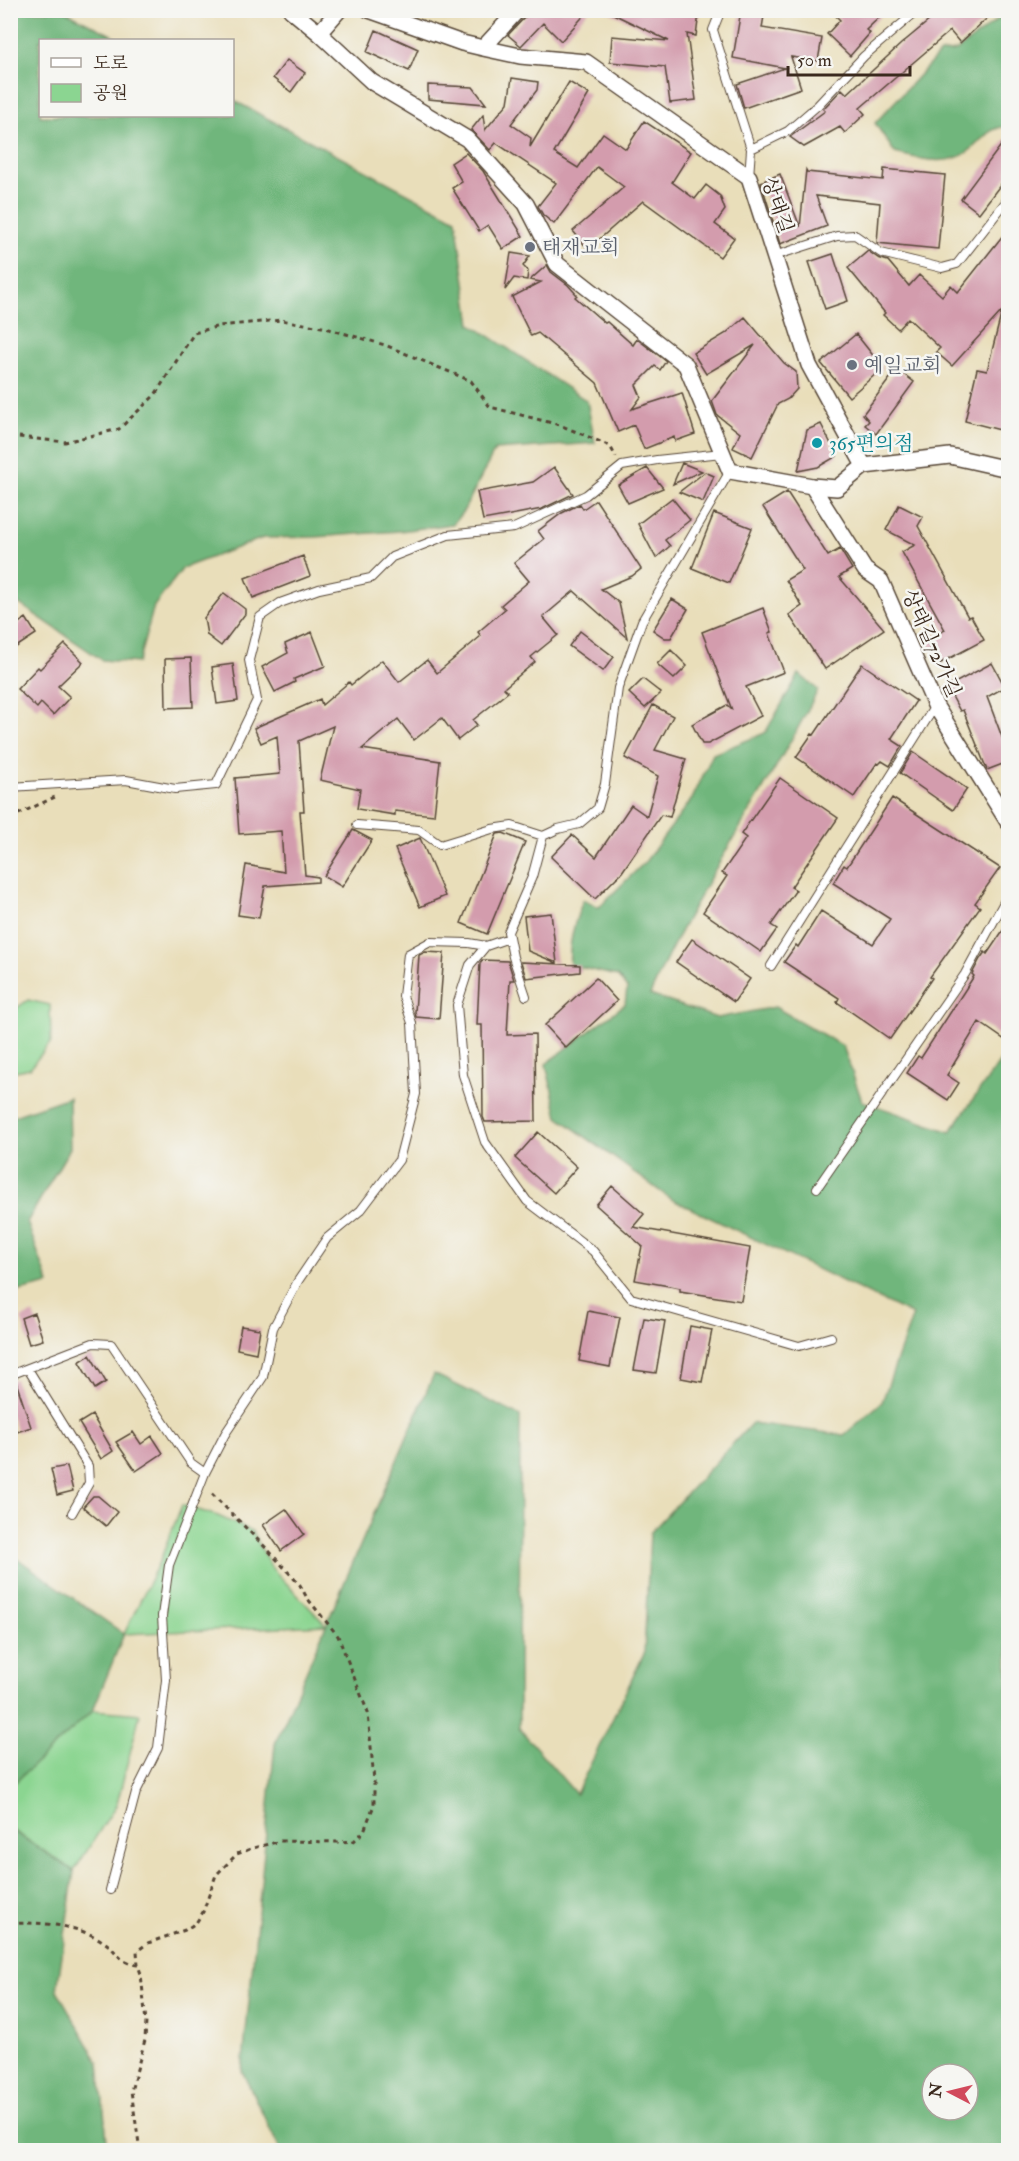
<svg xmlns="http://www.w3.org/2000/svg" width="1019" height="2161" font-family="'IM FELL Double Pica','Noto Serif KR',serif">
	<rect width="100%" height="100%" fill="#f6f6f2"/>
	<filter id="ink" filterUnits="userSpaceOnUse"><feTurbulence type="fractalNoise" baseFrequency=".0167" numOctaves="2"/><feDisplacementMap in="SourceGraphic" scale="12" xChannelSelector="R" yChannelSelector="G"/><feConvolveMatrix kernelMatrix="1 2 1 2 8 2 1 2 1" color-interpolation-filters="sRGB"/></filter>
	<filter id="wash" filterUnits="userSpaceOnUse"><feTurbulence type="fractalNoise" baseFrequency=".008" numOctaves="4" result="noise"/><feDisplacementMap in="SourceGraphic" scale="24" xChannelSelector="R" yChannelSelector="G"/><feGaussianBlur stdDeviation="1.35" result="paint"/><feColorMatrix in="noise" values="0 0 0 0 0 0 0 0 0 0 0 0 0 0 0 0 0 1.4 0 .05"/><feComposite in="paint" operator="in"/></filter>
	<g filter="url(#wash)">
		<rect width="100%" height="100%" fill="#e9deba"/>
		<!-- green -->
		<path fill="#8bd591" stroke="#638058" stroke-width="1.5" d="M28,1000L50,1005L51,1042L30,1068L11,1072V1012Z
			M182,1505L218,1516L252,1531L271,1567L326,1625L124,1634L161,1558Z
			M93,1710L140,1714L117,1804L74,1871L11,1829V1786Z"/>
		<!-- forest -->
		<path fill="#70b67b" stroke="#56704c" stroke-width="1.5" fill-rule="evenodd" d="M10,11H65L121,40H40V116H232L233,100L456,219L471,324L587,401L595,443L495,450L464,510L453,524L400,531L315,537L263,538L183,568L154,606L138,663L102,660L11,598Z
			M1004,11H1008V126C987,128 984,139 969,151C949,167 919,159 895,153L875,123L940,53L956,51L1001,17Z
			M799,674L818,690C766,794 696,888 650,995L717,1018L775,1007L843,1046L862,1101L950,1132L1008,1050V2150H280L242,2071L275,1744L434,1374L520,1416L519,1728L576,1794L644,1654L650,1533L752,1423L844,1435L882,1402L913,1315L671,1199L558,1117L546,1064L625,1004L627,988L617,976L570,965C568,942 575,921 583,900L599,907L645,862L692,799L713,754L765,733ZM932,2074H968V2110H932Z
			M69,1097L70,1148L27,1222L49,1284L11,1293V1117Z
			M11,1554L124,1634L93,1710L11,1786Z
			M10,1829L74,1871L57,1990L99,2063L108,2150H11Z"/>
		<g id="blocks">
			<!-- building -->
			<path fill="#d39cad" d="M528,10H589L561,41L543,23L521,46L508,35L525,17Z
				M605,10H685L699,13L696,36L687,34L696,100L670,103L665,67L610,62L612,36L669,41Z
				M741,10H765L762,28L822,38L818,61L791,57L801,88L744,108L737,84L785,68L733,58Z
				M830,10H887L866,30L870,33L850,56L827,34L840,20Z
				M942,10H996L960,43L950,31L860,108L865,114L845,133L840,127L804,147L790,137L825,111L823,109L842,89L847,94L901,44Z
				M376,30L418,49L409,71L367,52Z
				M287,60L305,73L291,92L273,78Z
				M512,78L538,82L537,90L511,124L531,138L530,147L569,82L589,94L554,153L578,168L603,133L626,149L644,121L691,152L672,182L695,199L706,185L720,196L725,210L715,224L734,238L720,257L643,201L588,249L573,231L624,187L597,167L554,224L543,215L538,206L556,183L496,143L490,150L471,130L483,115L485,130L508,103Z
				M428,85L473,87L486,104L428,99Z
				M1008,136V175L979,213L961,199Z
				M466,153L483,171L523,236L503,249L488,225L479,231L452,188L462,182L451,163Z
				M884,169L945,175L938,249L877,243L880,203L816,196L827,226L780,244L761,182L780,174L800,227L806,170L807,172L883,180Z
				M1008,229V432L965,421L977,369L987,371L1002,311L952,366L936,352L940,348L908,318L898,329L883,315L885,313L848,268L868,251L878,258L888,261L909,286L919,275L942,296L951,285L958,292Z
				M511,253L530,256L523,266L528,271L527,280L514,278L505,290Z
				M833,254L848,301L825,309L809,262Z
				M547,265L551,272L568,285L577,295L575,297L605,323L607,322L633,345L637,339L666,361L660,370L655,366L636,385L641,397L632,409L682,393L695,434L675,441L674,437L644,449L634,425L618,432L597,383L538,333L531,336L512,297L541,282L530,280Z
				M745,317L784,363L796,372L797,389L788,399L778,404L752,457L733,448L740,433L717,415L712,401L755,345L706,374L693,353L725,334Z
				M856,334L883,368L849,397L821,363Z
				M897,369L914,382L876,434L865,425L869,421L863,414Z
				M821,424L837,456L818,467L798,471L807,430Z
				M682,463L702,471L673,484Z
				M554,467L573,494L542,509L483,520L477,492L533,482Z
				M647,468L663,488L628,503L618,485Z
				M705,472L714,476L703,502L679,492Z
				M787,492L828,556L840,549L852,569L839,577L884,629L825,669L789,615L802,606L786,580L803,570L763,507Z
				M672,498L690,520L665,540L670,546L656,558L638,524Z
				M596,500L641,569L632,576L601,589L619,603L627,638L574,591L543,617L558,635L531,657L535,662L504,688L508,692L473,720L477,725L458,740L442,718L414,740L398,719L362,749L440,761L434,815L395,811V815L357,809L360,789L320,780L333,726L299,741L304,811H300L305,875L318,877V882L265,886L259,918L238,915L246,865L284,872L281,831L239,834L235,778L280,774L277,736L261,743L254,728L320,699L322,705L349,682L351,685L382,660L399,682L427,660L437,673L481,636L478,632L505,609L501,605L529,581L514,563L544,539L538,531L562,513L580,504L583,509Z
				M899,505L923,517L918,526L968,617L971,616L984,640L939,664L926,640L945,630L902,552L915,545L886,530Z
				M714,513L752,528L729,583L692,568Z
				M303,556L310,576L253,598L245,578Z
				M224,593L245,609V614L221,646L207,635L204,618Z
				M672,599L688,609L671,638H665L653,630Z
				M763,608L772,632L769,633L784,672L746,687L761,716L708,744H702L692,724L727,705L732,710L702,632Z
				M26,618L36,634L10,651V629Z
				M580,631L614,657L603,671L569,646Z
				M312,632L325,666L294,679L295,682L275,692L262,667L288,653L285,644Z
				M65,644L83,662L58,686L70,697L53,715L41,703L37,708L17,689L38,667L40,669Z
				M671,650L687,666L674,679L657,664Z
				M191,658L193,707L166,708L165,659Z
				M992,663L1005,687L987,697L1008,753V762L987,770L963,710L960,711L947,687Z
				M233,664L238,701L217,704L212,667Z
				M862,664L916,701L891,739L902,746L890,766L882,761L879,764L877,763L854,797L796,757L812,734L814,735Z
				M643,679L661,693L645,708L629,693Z
				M653,705L673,716L655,750L686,759L670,817L661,815L622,872L595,899L551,857L572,835L596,857L631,805L647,816L658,776L625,758Z
				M913,752L967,789L953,810L900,773Z
				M780,778L838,818L791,887L796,890L771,925L777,929L761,952L703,912L727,876L722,873L746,838L741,834Z
				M892,798L1000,868L975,903L980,907L930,977L932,978L890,1039L837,1002L839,998L784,962L796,945L798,947L821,911L873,944L890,919L833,883L844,865L847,867Z
				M353,830L372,840L342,887L324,876Z
				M503,833L525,842L487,934L461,923L497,834Z
				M420,838L445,896L420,907L395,849Z
				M551,913L557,963L528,951L524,916Z
				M1008,923V1042L979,1022L947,1075L959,1083L948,1100L907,1073L918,1056L921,1058L974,976L972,974L980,959L985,952L987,954Z
				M692,939L750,979L734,1002L676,962Z
				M425,952L444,953L439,1019L416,1017L415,1012L419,955Z
				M482,960L508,961L514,980H510L507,1035L535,1034L536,1121L485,1122L483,1117L482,1025H477L480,963Z
				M521,962L580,965V972L526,978Z
				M596,978L617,1001L566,1048L545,1025Z
				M538,1132L577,1167L554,1193L515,1158Z
				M612,1186L644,1214L633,1227L750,1248L741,1301L680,1291V1288L635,1280L642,1246L596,1205Z
				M588,1311L620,1317L610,1367L579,1361Z
				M34,1313L43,1340L29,1344L21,1318Z
				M644,1318L665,1321L656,1373L634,1370Z
				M241,1326L260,1329L256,1353L237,1349Z
				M690,1326L712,1330L702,1382L681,1378Z
				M90,1355L106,1382L95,1389L79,1362Z
				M15,1379L31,1427L17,1432L10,1413V1381Z
				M92,1415L113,1451L101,1459L79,1423Z
				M133,1432L141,1444L152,1436L163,1453L136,1471L116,1442Z
				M67,1466L73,1491L57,1495L51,1469Z
				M93,1496H98L117,1512L106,1526L83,1507Z
				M286,1509L304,1534L281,1551L263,1525Z"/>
		</g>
	</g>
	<g filter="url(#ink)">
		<use href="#blocks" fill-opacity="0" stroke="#554535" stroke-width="1.5"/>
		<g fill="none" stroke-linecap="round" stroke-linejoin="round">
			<!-- lane casing -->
			<g stroke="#554535" stroke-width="10">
				<path id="lane" d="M721,10L713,30L751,149L749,177
					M751,149L788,131L818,105L864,56L918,10
					M774,256L837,236L855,235L881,253L942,268L957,264L1008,199
					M10,787L126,780L175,789L216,785L257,700L249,660L260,617L280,603L319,589L371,578L392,557L448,535L514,528L586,495L622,466L657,460L722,453
					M357,825L419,830L440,845L492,829L512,826L543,836L558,829L579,824L598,808L605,784L618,688L642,621L730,471
					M509,938L486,946L470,965L457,1005L463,1075L485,1142L527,1201L593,1251L631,1298L799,1346L831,1337
					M771,966L935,706
					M526,996L513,957L508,932L532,877L543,836
					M817,1188L965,974L1008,895
					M28,1369L88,1466L89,1483L72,1513
					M10,1375L93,1343L111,1344L191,1463L205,1473
					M110,1890L136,1792L158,1748L166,1680L162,1616L169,1565L205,1473L225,1434L263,1377L273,1328L298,1281L327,1238L361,1210L399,1160L416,1094L412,1023L403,996L408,954L430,942L469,943L486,946"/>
			</g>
			<!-- street casing -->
			<g stroke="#554535" stroke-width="18">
				<path id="street" d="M291,10L319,33L372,82L467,139L526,204L557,264L686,365L730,471L812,486L837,488L864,466
					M369,10L462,43L483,48L520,56L586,62L749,177L809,365L864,466L950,456L1008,469
					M319,33L339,10
					M483,48L518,10
					M812,486L865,570L881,581L935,705L1008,822"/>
			</g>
			<!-- path -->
			<path stroke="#554535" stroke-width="3" stroke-dasharray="4.5 4.5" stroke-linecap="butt" d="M10,436L65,442L119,429L155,395L194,333L219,326L281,320L322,327L385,345L471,381L490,407L560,425L610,446L616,457
				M10,818L55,797
				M10,1924C39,1921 79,1925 104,1942C118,1951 118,1963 138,1965L141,1974L146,2022L145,2040L131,2091L140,2150
				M138,1965L137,1951L148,1943L185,1930L196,1923L203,1912L216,1875L237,1854L253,1848L281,1841L341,1842L354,1841L364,1831L374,1805V1781L368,1713L338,1636L307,1598L300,1585L269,1551L210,1492"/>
			<!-- lane -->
			<use href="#lane" stroke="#fff" stroke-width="8"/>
			<!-- street -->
			<use href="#street" stroke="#fff" stroke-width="15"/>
		</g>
	</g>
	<!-- markers -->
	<g fill="#6b7280" stroke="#f6f6f2" stroke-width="2">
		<circle cx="530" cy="247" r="6"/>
		<circle cx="852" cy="365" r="6"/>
	</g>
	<circle fill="#0f9aa8" stroke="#f6f6f2" stroke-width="2" cx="817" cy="443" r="6"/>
	<g text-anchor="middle" stroke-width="5" stroke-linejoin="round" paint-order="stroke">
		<!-- street labels -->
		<g font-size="20" fill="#3b2a1e" stroke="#f6f6f2">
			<text transform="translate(778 205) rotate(71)" y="7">상태길</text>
			<text transform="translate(932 643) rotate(66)" y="7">상태길72가길</text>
		</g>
		<!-- worship labels -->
		<g font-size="20" fill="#5b616d" stroke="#f6f6f2" text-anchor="start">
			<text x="542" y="254">태재교회</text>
			<text x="864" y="372">예일교회</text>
		</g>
		<!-- culture labels -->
		<g font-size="20" fill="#0d838f" stroke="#f6f6f2" text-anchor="start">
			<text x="829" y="450">365편의점</text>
		</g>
	</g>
	<!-- margin -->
	<rect width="1019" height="2161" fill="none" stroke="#f6f6f2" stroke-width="36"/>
	<!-- legend -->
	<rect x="39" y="39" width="195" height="78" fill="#f6f6f2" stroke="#aba49d" stroke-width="1.5"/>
	<rect x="51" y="58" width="30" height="9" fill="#ffffff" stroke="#aba49d" stroke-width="1.5"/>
	<text x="93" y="69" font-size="18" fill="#3b2a1e">도로</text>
	<rect x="51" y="84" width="30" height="18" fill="#8bd591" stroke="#aba49d" stroke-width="1.5"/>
	<text x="93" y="99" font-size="18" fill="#3b2a1e">공원</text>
	<!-- north arrow -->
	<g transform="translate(950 2092) rotate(277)"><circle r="28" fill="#f6f6f2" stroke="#aba49d" stroke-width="1.5"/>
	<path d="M0-4.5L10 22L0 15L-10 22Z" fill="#d1495b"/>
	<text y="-9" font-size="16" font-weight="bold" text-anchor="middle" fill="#3b2a1e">N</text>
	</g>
	<!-- scale -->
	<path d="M788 66v9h122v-9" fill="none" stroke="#3b2a1e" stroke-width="3"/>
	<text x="797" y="66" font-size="18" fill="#3b2a1e" stroke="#f6f6f2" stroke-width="4.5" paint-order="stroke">50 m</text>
</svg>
